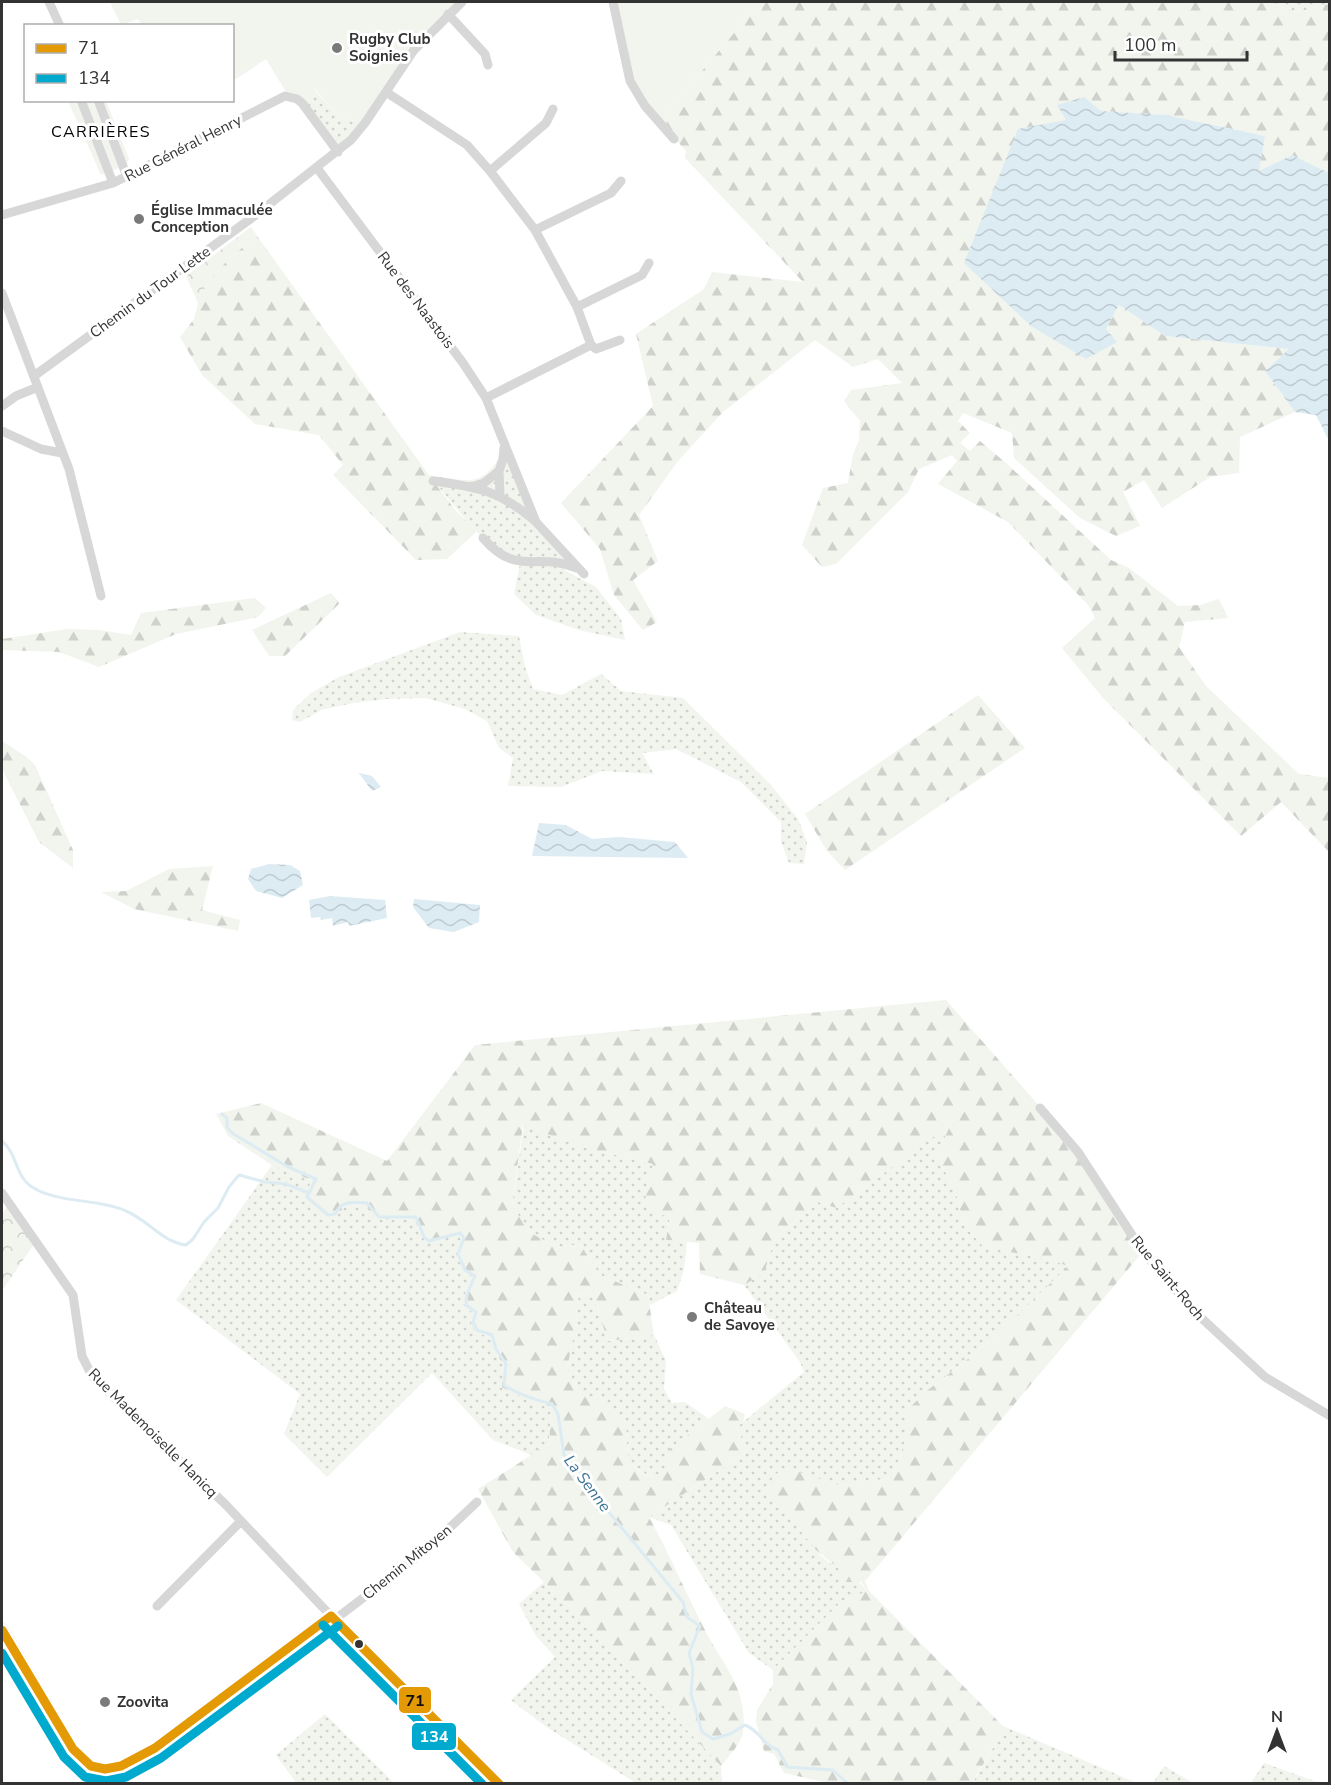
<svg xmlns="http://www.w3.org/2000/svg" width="1331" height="1785" font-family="'Nunito Sans',sans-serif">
	<defs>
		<pattern id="grass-dots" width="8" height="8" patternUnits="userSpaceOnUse" patternTransform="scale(1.5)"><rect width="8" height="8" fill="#f1f5ed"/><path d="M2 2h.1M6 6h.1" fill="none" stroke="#cfd2cc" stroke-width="1.8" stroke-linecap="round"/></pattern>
		<pattern id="forest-firs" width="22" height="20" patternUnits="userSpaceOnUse" patternTransform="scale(1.5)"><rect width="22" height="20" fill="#f1f5ed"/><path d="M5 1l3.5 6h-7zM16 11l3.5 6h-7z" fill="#cfd2cc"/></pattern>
		<pattern id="park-crowns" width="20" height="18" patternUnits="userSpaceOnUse" patternTransform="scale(1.5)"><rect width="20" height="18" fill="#f1f5ed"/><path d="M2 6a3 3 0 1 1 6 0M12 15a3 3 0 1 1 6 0" fill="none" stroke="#cfd2cc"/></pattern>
		<pattern id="water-waves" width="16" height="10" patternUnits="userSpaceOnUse" patternTransform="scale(1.5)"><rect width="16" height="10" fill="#ddebf3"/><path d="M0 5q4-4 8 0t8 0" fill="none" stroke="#becad1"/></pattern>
	</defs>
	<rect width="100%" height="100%" fill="#fff"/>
	<!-- grass -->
	<path fill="url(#grass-dots)" d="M1271,2H1329L1330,4L1296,13Z
		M313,88L340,118L365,123L338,152L304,105Z
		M507,445L541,522L579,566L564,570L596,587L621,619L625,640L579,630L536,615L514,594L520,564L483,538L466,520L429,475C475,482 482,489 507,445Z
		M460,632L519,636L525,667L533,689L562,695L601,674L621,691L683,698L771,785L798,819L807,842L804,864L789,863L781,841V822L741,782L676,749L642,753L654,774L602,771L561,787L508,786L513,758L499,748L487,721L465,709L425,698L386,699L353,703L321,710L300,722L292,720L293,710L311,693L339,677Z
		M952,1123L936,1156L955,1189L964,1225L984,1247L1048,1259L1069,1266L991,1341L929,1389L908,1431L893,1478L838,1485L811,1478L797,1471C800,1484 812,1544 817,1551C831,1569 856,1573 867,1592L842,1601L773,1670L749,1653L671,1525L649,1517L747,1452L737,1427L804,1372L800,1362L744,1285L764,1272L775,1238L819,1202L836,1208Z
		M524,1125L583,1147L653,1164L670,1216L666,1240L687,1242L684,1270L677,1291L650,1305L648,1295L600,1275L580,1244L558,1248L529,1232L512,1205Z
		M272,1165L312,1180L336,1217C345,1204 350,1204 366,1205L377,1219L415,1220L422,1237L460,1235L473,1277L465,1293L474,1314L475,1332L490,1337L495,1350L503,1365L533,1403L551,1408L549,1444L532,1455L493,1440L432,1373L327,1477L284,1434L300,1394L176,1300Z
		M578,1293L594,1298L608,1341L654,1335L666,1361L664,1389L672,1403L685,1402L709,1419L666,1452L667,1473L649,1476L628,1463L626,1426L581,1395L567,1369L576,1323Z
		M544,1582L580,1617L721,1766L722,1783H636L545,1726L511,1700L555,1657L536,1636L519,1604Z
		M325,1714L394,1783H292L295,1781L276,1755Z
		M1003,1726L1137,1783L972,1784L1003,1731Z
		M1264,1763L1320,1783H1251Z
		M1164,1766L1193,1783H1153Z"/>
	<!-- forest -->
	<path fill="url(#forest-firs)" d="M766,2H1271L1296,13L1329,4V173L1292,155L1258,172L1265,136L1166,115L1101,111L1066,120L1106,329L1119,305L1165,336L1290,349L1265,371L1295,412L1240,437L1239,473L1210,477L1162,508L1144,480L1123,492L1140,526L1116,536L1080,518L1014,458L1012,433L963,413L958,421L970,433L960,443L970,451L980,441L1007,464L1111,560L1129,568L1178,606L1200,605L1219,599L1228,618L1185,622L1179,647L1206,686L1299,774L1329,778V852L1281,802L1241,836L1103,698L1062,648L1095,618L1089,606L1008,522L938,484L957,461L952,455L919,469L908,492L836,564L822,567L802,545L823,488L848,483L853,454L859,440L860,421L844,401L851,390L902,383L878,359L853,367L815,340L723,412L678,461L639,515L658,561L633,580L657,622L643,630L614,595L600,549L561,503L653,406L636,334L704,289L712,272L803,282L685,158L686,151L659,121L750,14Z
		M260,240L431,478L457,512L477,531L447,559L416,560L333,475L343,465L319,435L255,424L202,375L180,337L194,319L198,303L203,299L205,286L230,257L247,244Z
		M331,593L340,603L285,656H269L252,630Z
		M255,598L266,608L258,617L176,634L99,667L59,652L2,650V639L67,629L99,630L131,635L141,613Z
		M978,695L1025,748L845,870L827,851L805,814Z
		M2,741L25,756L35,765L73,850V868L39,842L2,769Z
		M213,866L202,910L240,920L238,931L134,909L101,892L126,891L169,869Z
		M946,1000L1064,1134L1141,1254L865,1581L869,1591L1003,1726V1731L972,1783H828L784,1773L774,1754L764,1751L756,1721L757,1710L773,1684V1670L842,1601L867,1591L861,1582H841L839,1569L816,1550L769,1493C769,1479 774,1473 787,1468L838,1485L893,1478L908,1431L905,1412L929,1389L991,1341L1068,1266L1048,1259L983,1247L964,1225L955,1189L936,1156L951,1124L836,1208L819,1202L775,1238L764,1273L744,1285L700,1274L699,1243L666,1240L670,1216L659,1215L644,1204L653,1164L583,1147L523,1125L512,1205L529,1232L558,1248L580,1244L600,1275L648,1295L654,1335L608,1341L594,1298L579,1293L576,1323L567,1369L581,1395L610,1403L626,1426L628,1463L648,1476L666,1473V1452L725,1406L745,1414L743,1422L737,1427L747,1452L649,1517C670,1555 686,1594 706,1632C724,1667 748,1689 743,1732C742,1743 728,1757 721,1766L580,1617L513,1552L478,1489L549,1444L551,1408L533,1403L502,1387L503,1365L495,1350L490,1337L475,1332L471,1323L474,1314L464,1305L465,1293L473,1277L463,1270L456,1254L462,1238L460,1235L427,1242L422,1237L415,1220L377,1219L366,1205C350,1204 345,1204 336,1217H327L303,1198L312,1180L272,1165L228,1136L216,1114L261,1103L387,1161L475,1045Z"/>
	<!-- park -->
	<path fill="url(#park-crowns)" d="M251,227L260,240L247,244L230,257L205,286L203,299L198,303L186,276Z
		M9,1203L36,1241L2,1291V1214Z"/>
	<!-- garden -->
	<path fill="#f1f5ed" d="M110,2H462L429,32L365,123L340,118L314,88L304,105L289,97L266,59L233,81L232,26L141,25L138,19L121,25Z
		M613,2H766L750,14L659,121L635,91Z
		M68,101H106L129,159L126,165L101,175Z"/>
	<!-- water -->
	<path fill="url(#water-waves)" d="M1084,97L1101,111L1166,115L1265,136L1259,171L1292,155L1329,173V441L1316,415L1295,412L1265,371L1289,349L1165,336L1119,305L1106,329L1117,342L1086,359L1031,326L964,263L1018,129L1066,120L1057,105Z
		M359,773L372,776L381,787L372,791Z
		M539,823L566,825L592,839L619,837L675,842L688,858L532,856Z
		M269,864L290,865L300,871L303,885L282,898L256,891L248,879L251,869Z
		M330,896L385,900L387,918L349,926L348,922L333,926L332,918L321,920L320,917L311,918L309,900Z
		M414,899L480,905L479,922L454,932L429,928L413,907Z"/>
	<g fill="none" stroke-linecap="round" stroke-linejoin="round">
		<!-- stream -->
		<path stroke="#ddebf3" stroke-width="3" d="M222,1114L227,1118V1127L232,1133L288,1167L316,1179L307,1197L328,1215L335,1214C342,1200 352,1202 367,1203L379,1217H416L424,1237L429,1241L460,1233L464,1238L458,1254L465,1270L475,1276L467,1294L466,1305L476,1312L473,1322L477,1330L492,1335L496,1349L506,1364L504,1385C519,1395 535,1400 552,1404L558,1414L564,1455L575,1465L602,1504L683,1602L687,1617L700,1626L689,1653L693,1668L691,1694L702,1732L713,1739L730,1734L745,1725C762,1732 761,1744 778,1750L787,1767L833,1770L848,1784
			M2,1141C17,1153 15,1176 32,1187C59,1204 97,1198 126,1211C148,1220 162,1242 186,1245L193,1239L204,1222L218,1208L229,1187L239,1175L265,1182L286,1184L309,1193"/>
		<!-- street -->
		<path stroke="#d7d7d7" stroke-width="9" d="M49,2L60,26
			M613,2L630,81L645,106L674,139
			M448,14L485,54L488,65
			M386,92L467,145L490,171L535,230L577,307L591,345L486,398
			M81,100L113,183
			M98,100L127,177
			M317,168L463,363L486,398L536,522L584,574
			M490,171L546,123L553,109
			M2,215L113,183L285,96L297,99L302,103L338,152
			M535,230L611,193L621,181
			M2,293L69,469L101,596
			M577,307L642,275L649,263
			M591,345L596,349L620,340
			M34,376L253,217L351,140L365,123L414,50L462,2
			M2,406L16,396L38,387
			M2,431L41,449L62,453
			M433,481C478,487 498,490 534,520
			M474,486L484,483L499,471
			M500,495L499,471L503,459L504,448
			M483,538C517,578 538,551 576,568
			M1040,1108L1078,1152L1143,1252L1196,1313L1265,1377L1330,1416
			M2,1193L73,1295L82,1356L92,1376L226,1505L331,1616
			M157,1606L241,1521
			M334,1620L425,1551L477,1502"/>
		<!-- secondary -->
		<path stroke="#d0d0d0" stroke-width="12" d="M77,1753C82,1757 86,1763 91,1766C105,1776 128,1764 141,1756
			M103,1784L106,1777L117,1770
			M121,1784L155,1748L331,1616L500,1784"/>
		<!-- primary -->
		<path stroke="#cacaca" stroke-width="14" d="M2,1630L93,1784"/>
		<!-- bus-1 casing -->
		<g stroke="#fff" stroke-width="14">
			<path id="bus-1" d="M331,1616L499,1784
				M2,1630L73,1749L91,1766L105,1769L121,1766L155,1748L331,1616"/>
		</g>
		<!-- bus-2 casing -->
		<g stroke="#fff" stroke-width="14">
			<path id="bus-2" d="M323,1625L482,1784
				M2,1653L64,1757L85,1777L106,1781L126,1777L161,1758L338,1626"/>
		</g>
		<!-- bus-1 -->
		<use href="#bus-1" stroke="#e39a05" stroke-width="9"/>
		<!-- bus-2 -->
		<use href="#bus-2" stroke="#00a9ce" stroke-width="9"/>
	</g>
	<!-- markers -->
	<g fill="#7a7a7a" stroke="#fff" stroke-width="2">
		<circle cx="337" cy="48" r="6"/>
		<circle cx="139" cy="219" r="6"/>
		<circle cx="692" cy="1317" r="6"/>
		<circle cx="105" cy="1702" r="6"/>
	</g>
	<circle fill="#333" stroke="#fff" stroke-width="2" cx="359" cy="1644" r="5"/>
	<g text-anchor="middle" stroke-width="6" stroke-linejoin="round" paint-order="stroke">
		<!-- poi labels -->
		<g font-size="15" font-weight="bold" fill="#333" stroke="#fff" text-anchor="start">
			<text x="349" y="44">Rugby Club<tspan x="349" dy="17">Soignies</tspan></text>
			<text x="151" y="215">Église Immaculée<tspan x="151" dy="17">Conception</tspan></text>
			<text x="704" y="1313">Château<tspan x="704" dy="17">de Savoye</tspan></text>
			<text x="117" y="1707">Zoovita</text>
		</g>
		<!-- street labels -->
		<g font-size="15" fill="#333" stroke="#fff">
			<text transform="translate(183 148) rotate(-27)" y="5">Rue Général Henry</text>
			<text transform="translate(150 292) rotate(-36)" y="5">Chemin du Tour Lette</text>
			<text transform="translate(416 300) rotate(53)" y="5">Rue des Naastois</text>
			<text transform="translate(1168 1278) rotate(50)" y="5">Rue Saint-Roch</text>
			<text transform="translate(153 1433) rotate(45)" y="5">Rue Mademoiselle Hanicq</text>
			<text transform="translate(407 1562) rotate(-39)" y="5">Chemin Mitoyen</text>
		</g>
		<!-- neighbourhood labels -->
		<g font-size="16" letter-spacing="1.5" fill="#000" stroke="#fff">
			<text x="101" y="137">CARRIÈRES</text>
		</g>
		<!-- water labels -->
		<g font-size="16" font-style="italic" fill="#3f7597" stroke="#fff">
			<text transform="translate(588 1483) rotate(53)" y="6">La Senne</text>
		</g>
	</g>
	<g stroke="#fff" stroke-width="2">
		<rect x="398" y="1686" width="34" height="28" rx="6" fill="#e39a05"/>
		<rect x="411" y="1722" width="46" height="29" rx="6" fill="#00a9ce"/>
	</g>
	<g font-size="16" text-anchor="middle" font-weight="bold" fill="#fff">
		<text x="434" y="1742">134</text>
	</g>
	<g font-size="16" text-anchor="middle" font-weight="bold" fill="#111">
		<text x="415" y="1706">71</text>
	</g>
	<!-- border -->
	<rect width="1331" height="1785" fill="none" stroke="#333333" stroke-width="6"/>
	<!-- legend -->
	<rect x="24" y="24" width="210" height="78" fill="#ffffff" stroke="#adadad" stroke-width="1.5"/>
	<rect x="36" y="44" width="30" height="9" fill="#e39a05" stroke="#adadad" stroke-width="1.5"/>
	<text x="78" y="54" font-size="18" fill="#333333">71</text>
	<rect x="36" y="74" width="30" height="9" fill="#00a9ce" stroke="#adadad" stroke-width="1.5"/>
	<text x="78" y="84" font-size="18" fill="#333333">134</text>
	<!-- north arrow -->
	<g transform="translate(1277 1731)" stroke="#ffffff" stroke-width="4.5" paint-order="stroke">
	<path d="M0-4.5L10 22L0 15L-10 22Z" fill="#333333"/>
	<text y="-9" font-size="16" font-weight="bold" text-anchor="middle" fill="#333333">N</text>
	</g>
	<!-- scale -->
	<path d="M1115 51v9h132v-9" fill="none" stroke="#333333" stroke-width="3"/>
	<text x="1124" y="51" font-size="18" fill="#333333" stroke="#ffffff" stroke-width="4.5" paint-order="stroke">100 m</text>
</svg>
